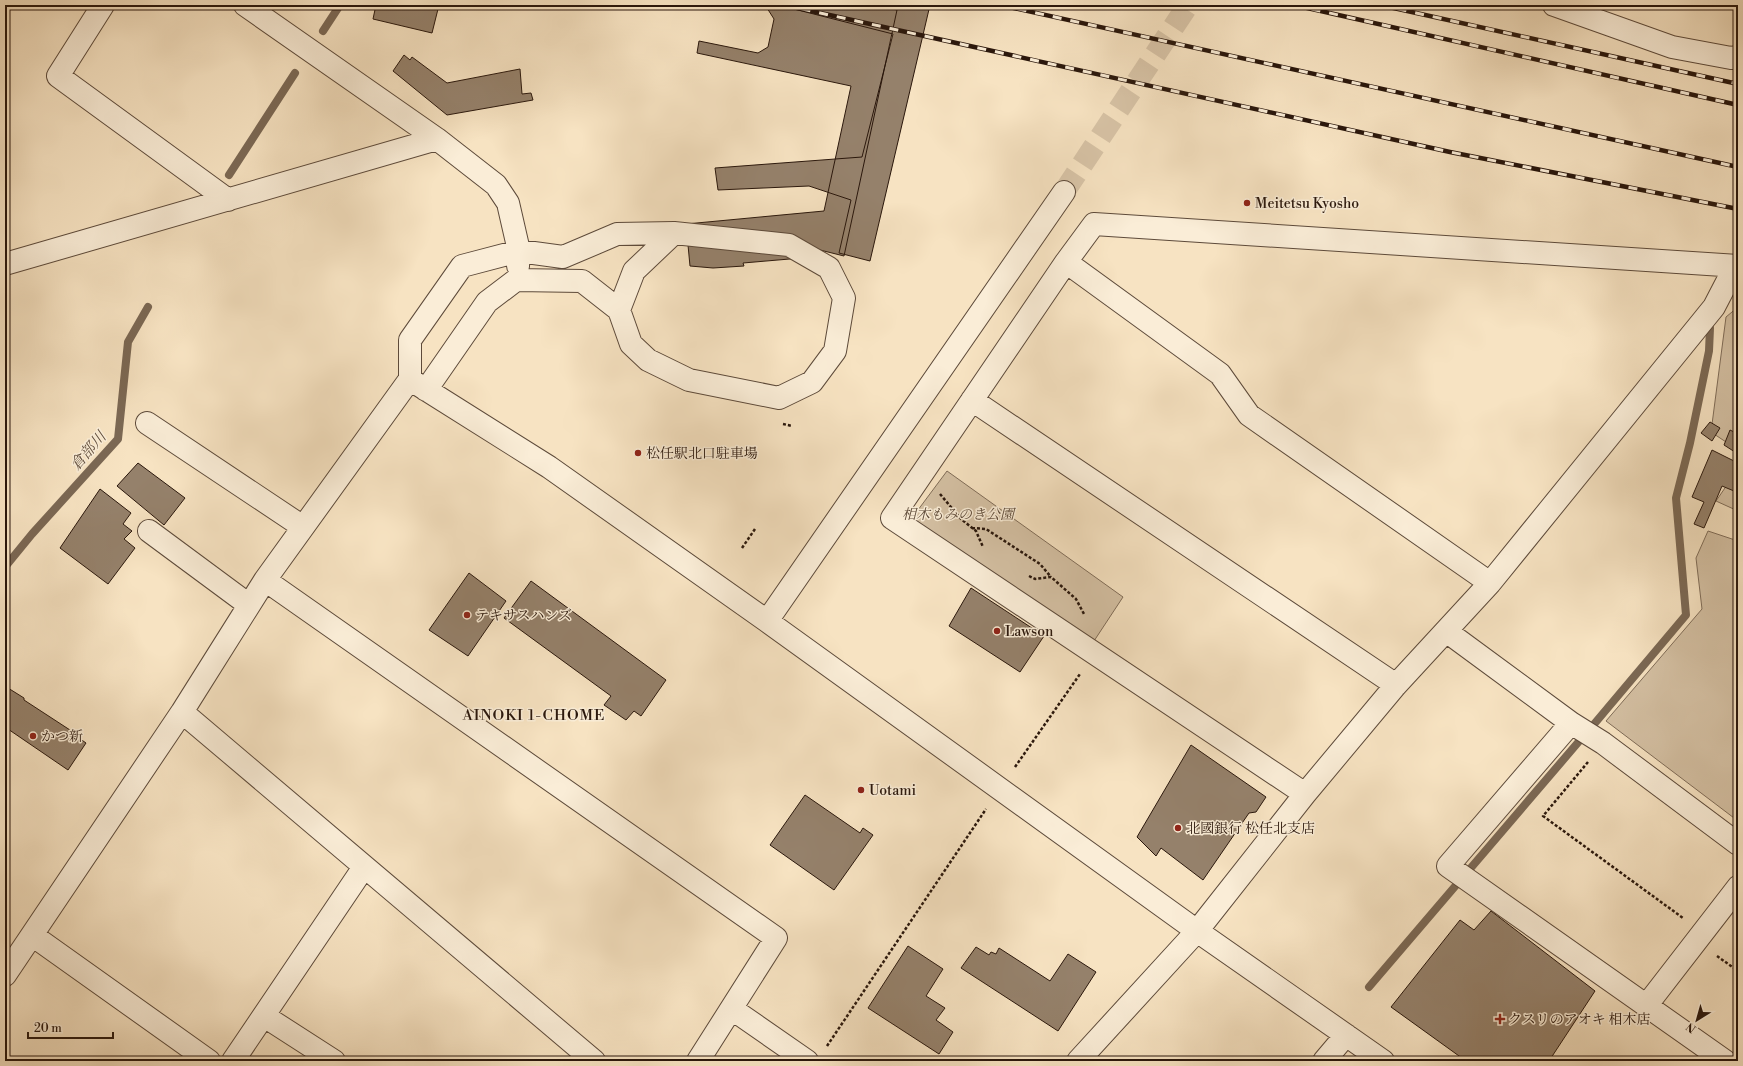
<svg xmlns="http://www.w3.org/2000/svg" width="1743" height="1066" font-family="'Libre Bodoni','Noto Serif JP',serif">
	<rect width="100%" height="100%" fill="#f7e3c2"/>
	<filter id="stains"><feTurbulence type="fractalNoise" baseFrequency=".005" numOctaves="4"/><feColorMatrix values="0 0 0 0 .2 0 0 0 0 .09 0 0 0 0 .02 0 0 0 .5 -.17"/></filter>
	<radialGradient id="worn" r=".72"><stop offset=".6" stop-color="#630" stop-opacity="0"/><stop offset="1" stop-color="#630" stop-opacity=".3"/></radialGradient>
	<!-- green -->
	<path fill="#d4c0a3" stroke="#7f6c58" d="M1738,307V450L1711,432L1726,317Z
		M1738,469V511L1716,501Z
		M947,471L1123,597L1094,641L912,518Z
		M1708,531L1738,541V821L1606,721L1702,609L1696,558Z"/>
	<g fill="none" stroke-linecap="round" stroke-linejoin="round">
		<!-- stream -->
		<path stroke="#7b6854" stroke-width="8" d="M323,31L340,5
			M229,175L295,73
			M5,567L32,534L118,439L128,342L148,307
			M1595,723L1686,615L1676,498L1690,443L1709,351L1710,328
			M1369,987L1581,739"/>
	</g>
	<!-- building -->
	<path fill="#95816b" stroke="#2a170c" d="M376,5H422L438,9L432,33L373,19Z
		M753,5H875L897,10L844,256L812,248L813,257L743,263L744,266L713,268L690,266L686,224L824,211L851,86L697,53L699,41L758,53L768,47L774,19L767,8Z
		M791,5H930L870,261L839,253L851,200L809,186L718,190L715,168L862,157L893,34L790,8Z
		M404,55L410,60L412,57L447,83L520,69L522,94L531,93L533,100L447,115L393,71Z
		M1710,422L1720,428L1712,441L1701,433Z
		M1730,430L1738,434V454L1724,445Z
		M1712,450L1738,463V480L1734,491L1722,486L1704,528L1694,524L1704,502L1692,497Z
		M138,463L185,498L164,525L117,486Z
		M100,489L131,513L123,524L132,531L124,539L135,548L108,584L60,548Z
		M469,573L506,601L468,656L429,630Z
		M531,581L666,680L641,716L634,711L626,720L604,705L611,696L504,618Z
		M971,588L1044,636L1020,672L949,626Z
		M5,688L8,689V688L24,698V700L70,730L69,731L86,743L68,770L5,727Z
		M1191,745L1266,797L1256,812L1249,813L1203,880L1161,848L1156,856L1137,837Z
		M805,795L860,833L863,828L873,835L834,890L770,845Z
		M1491,911L1595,991L1549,1061H1466L1391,1007L1460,920L1474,930Z
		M908,946L943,969L926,996L945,1008L936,1020L953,1032L939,1054L868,1008Z
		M976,947L989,955L991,952L996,954L999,948L1050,981L1068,954L1096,972L1058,1031L961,968Z"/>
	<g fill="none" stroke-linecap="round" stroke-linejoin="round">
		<!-- minor-tunnel -->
		<path stroke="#d8c4a7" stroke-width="22" stroke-dasharray="22 11" stroke-linecap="butt" d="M1064,192L1188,5"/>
		<!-- minor casing -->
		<g stroke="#5d4a3a" stroke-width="24">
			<path id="minor" d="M103,5L58,76L228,200
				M245,5L437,139L496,185L508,203L519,251L518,266
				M1554,5L1672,47L1731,58L1738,57
				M1066,262L892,518L1305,794
				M5,264L437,139
				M619,310L634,271L674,233
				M414,382L549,467L767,621L1197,931L1383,1061
				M972,400L1396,685
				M147,423L303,527
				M149,531L249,605
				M265,580L776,938L698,1061
				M1490,583L1249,415L1220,374L1066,262L1094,224L1738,266
				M767,621L1064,192
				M1446,631L1571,723L1603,743L1738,844
				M182,712L594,1061
				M1571,723L1448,866L1725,1061
				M32,935L209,1061
				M5,975L182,712L265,580L410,379V340L462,266L519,251L563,257L617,234L674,233L789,245L829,268L844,298L835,351L812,382L779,398L689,380L648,360L631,344L619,310L582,281L516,280L487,302L426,390
				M1646,1006L1738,887
				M732,1009L807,1061
				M264,1016L334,1061
				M233,1061L364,867
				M1078,1061L1197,931L1305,794L1396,685L1490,583L1714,307L1728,280L1738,275
				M1324,1061L1346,1035"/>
		</g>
		<!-- path -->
		<path stroke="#2a170c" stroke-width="2.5" stroke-dasharray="3 2" stroke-linecap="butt" d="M783,424L792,426
			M940,494L961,519L976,531L983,547
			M972,528L986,529L1040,564L1051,577
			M742,548L755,529
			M1029,576L1035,579L1051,577L1076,599L1084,614
			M1588,762L1543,816L1683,918
			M1015,767L1080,674
			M1717,956L1738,971
			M827,1046L986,809"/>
		<!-- minor -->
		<use href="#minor" stroke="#faedd7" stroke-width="22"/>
		<!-- rail casing -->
		<g stroke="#2a170c" stroke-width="4.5">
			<path id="rail" d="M784,5L1450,152L1738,209
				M1000,5L1738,167
				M1294,5L1738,105
				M1380,5L1738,84"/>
		</g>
		<!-- rail -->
		<use href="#rail" stroke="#faedd7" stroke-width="3" stroke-dasharray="9" stroke-linecap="butt"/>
	</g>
	<!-- markers -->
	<g fill="#8f2418" stroke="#faedd7" stroke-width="1.5">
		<circle cx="1247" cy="203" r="4"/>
		<circle cx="638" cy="453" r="4"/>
		<circle cx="467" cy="615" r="4"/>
		<circle cx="997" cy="631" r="4"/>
		<circle cx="33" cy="736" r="4"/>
		<circle cx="861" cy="790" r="4"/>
		<circle cx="1178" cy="828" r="4"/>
		<path d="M1498 1013h4v4h4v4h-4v4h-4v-4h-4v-4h4z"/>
	</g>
	<g text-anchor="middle" stroke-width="3" stroke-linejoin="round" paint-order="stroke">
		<!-- poi labels -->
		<g font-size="14" fill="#2a170c" stroke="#faedd7" text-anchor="start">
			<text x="1255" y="208">Meitetsu Kyosho</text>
			<text x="646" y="458">松任駅北口駐車場</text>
			<text x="475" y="620">テキサスハンズ</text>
			<text x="1005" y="636">Lawson</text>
			<text x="41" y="741">かつ新</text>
			<text x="869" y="795">Uotami</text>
			<text x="1186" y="833">北國銀行 松任北支店</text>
			<text x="1508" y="1024">クスリのアオキ 相木店</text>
		</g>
		<!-- park labels -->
		<g font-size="14" font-style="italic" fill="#5d4a39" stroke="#faedd7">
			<text x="958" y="519">相木もみのき公園</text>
		</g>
		<!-- water labels -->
		<g font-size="15" font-style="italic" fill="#604d3c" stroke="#faedd7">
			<text transform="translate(88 451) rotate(-49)" y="5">倉部川</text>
		</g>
		<!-- neighbourhood labels -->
		<g font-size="15" letter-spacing="1" fill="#2a170c" stroke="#faedd7">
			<text x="534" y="720">AINOKI 1-CHOME</text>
		</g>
	</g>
	<!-- margin -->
	<rect width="1743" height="1066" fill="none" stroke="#f7e3c2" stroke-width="20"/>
	<rect x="6" y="6" width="1731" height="1054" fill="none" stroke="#2a170c" stroke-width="2"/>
	<rect x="10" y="10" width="1723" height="1046" fill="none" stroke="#2a170c"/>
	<!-- north arrow -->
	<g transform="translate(1697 1020) rotate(217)" stroke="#faedd7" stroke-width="3" paint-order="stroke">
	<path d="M0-3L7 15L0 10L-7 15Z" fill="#2a170c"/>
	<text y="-6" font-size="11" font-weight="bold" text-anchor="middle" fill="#2a170c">N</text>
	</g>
	<!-- scale -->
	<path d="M28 1032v6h85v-6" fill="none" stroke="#2a170c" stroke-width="2"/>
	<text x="34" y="1032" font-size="12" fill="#2a170c" stroke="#faedd7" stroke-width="3" paint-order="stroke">20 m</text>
	<rect width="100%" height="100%" filter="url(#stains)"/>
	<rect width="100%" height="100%" fill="url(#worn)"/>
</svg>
